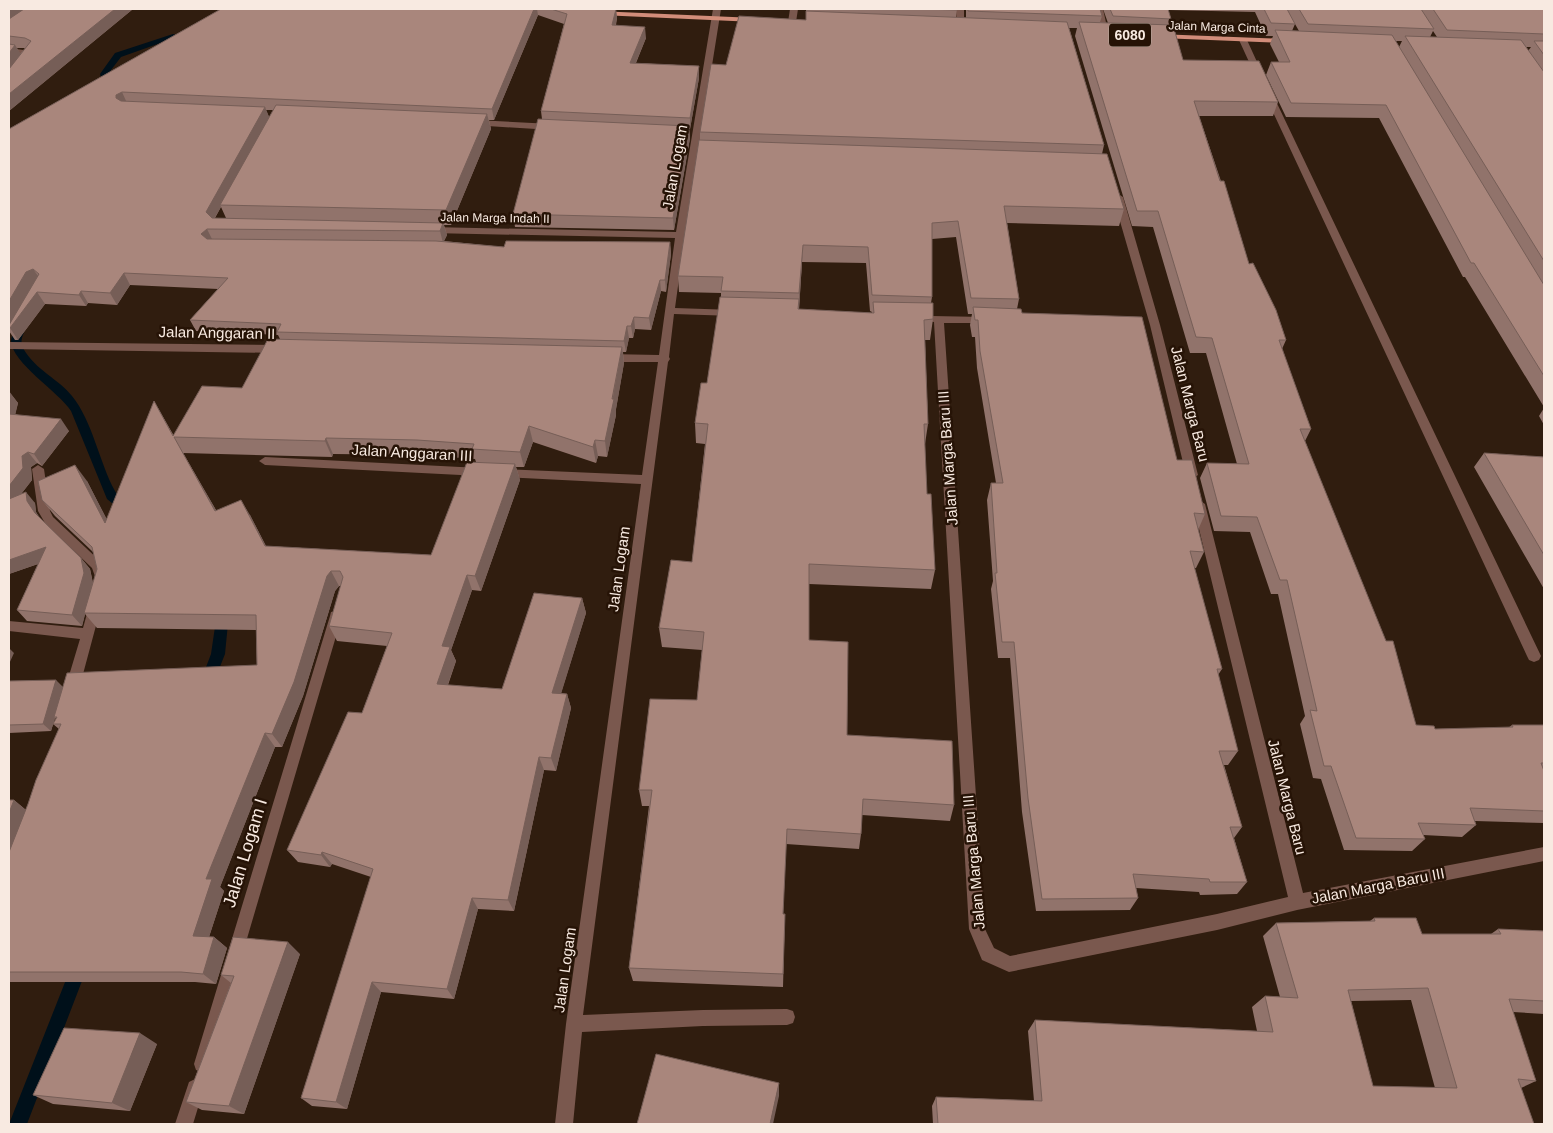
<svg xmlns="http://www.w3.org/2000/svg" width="1553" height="1133" font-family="Arial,sans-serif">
	<rect width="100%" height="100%" fill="#301d0f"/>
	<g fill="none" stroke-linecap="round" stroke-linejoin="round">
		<!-- stream -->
		<path fill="#00101a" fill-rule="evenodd" d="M173,34L180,36L121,57L108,74L112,91L105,93L100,74L115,53Z
			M22,323L27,326C24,333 19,340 23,348C36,371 59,379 72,396C93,422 99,462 115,491C119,499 130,502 134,510L132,513H124L107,499L71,411C59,392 12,363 11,341C11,336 16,328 18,324Z
			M223,608L228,609L229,613L225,654L212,687L207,689L202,687L200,683L211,654L217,613L218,609Z
			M79,960L85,962L87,968L27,1124H9L73,962Z"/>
		<!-- minor -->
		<path fill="#7a584e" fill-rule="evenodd" d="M713,9H721L685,235L675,308L734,310L739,313L734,316L674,314L669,357L670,359L668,362L583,1015L703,1010L787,1009L793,1011L795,1017L793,1023L787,1025L703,1026L582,1032L573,1124H555L566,1024L641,484L502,477L496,473L502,469L642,475L658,362H607L602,358L607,354L659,355L675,238L430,233L425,230L430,227L676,232Z
			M790,9H798L796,22L792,24L788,22Z
			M956,9H964V30L957,28Z
			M1095,9H1103L1109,36L1102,34Z
			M1240,38L1247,40L1263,75L1262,77L1255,75L1239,40Z
			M9,48L31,51L35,53L12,81H9V74L25,55L9,52Z
			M1266,93L1273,95L1541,656L1539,660L1534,662L1529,660L1527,656L1265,95Z
			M475,120L552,124L556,127L552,130L472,125V121Z
			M1118,194L1123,197L1160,325L1198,475L1192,479L1186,475L1150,325L1113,197Z
			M931,316L986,317L991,320L986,323H944L985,929L994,948L1010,956L1217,914L1288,897L1193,504L1199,500L1205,504L1303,893L1544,847V861L1297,910L1217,930L1009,972L982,960L969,929L934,322L927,321L926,319Z
			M9,342L280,345L285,349L280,353L9,349Z
			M265,457L480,468L486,472L480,476L265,465L259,461Z
			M38,465L44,469L50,511L53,517L102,563L107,578L105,582H97L92,568L45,523L38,511L32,469Z
			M95,602L100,603L101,607L79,689L77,693L72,695L67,693L65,689L80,639L9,631V621L83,628L90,603Z
			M336,611L341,612L342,616L210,1064L208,1070L202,1072L196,1070L194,1064L330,616L331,612Z
			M195,1079L201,1082L204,1088L193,1124H175L189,1082Z"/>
		<!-- major -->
		<path fill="#d28d7a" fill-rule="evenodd" d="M597,11L755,18L759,20L755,22L600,15L596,13Z
			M1157,34L1287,39L1291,41L1287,43L1160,38H1157Z"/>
	</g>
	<!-- wall -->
	<path fill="#91736b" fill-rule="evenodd" d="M9,9H133L9,111ZM17,48H25L20,54Z
		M221,9H619V10H616L617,18L616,25L646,38L636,63L699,66V78L690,129H689L690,138L674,230L515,227L513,214L542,119L541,111L564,24L538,15L494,120H489L491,129L451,225H444L447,235L444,241L504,247L670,242L671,254L666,292L661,291L651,330L635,329L633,338H629L626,352H623L624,363L616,409V415L607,457L598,456L596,463L533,442L524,467H516L520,480L481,591L472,590L451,650L456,661L448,685L502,689L582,598L586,613L561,693L567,694L571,708L556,771L544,770L514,911L478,909L454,999L381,992L347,1109L312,1106L301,1098L371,877L332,864L330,867L298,862L287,850L362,713L387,646L337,641L329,626L341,586H339L335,591L303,696L282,747H275L220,887L224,891L209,937H214L227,948L216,984L195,982H9V800H14L26,810L59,729L53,724L56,719L55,718L51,731L9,733V681L63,687L257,665L256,630L97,628L85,614L82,626L27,621L17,610L38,564L9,574V392L18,403L15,414L69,431L42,466L37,463L31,467L32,480L21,494L35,503L36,512L40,519L81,558L90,569L93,583L97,569L93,552L55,516L42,500L87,481L107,520L154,401L174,436L242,388L280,339L278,335L196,331L190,320L218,289L130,285L117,305L88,303L86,306L45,304L18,340H15L9,331V129ZM266,110H274L269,117ZM221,207L226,218H215ZM183,453L332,457L333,454L423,455L475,459L476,462L431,555L266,546L250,515L216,510Z
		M806,9H957L956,17L966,18V9H1100L1102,16L1100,22L1108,23L1103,9H1544V407L1465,277H1463L1379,118L1286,117L1266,75L1271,62H1279L1270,44L1273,36H1266L1255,12L1168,10L1171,19L1169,25L1183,60L1278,102L1273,116H1199L1249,264L1286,340L1282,349L1311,429L1305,441L1416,725L1435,729L1508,728L1512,725H1544V823L1475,821L1476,825L1462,837L1423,835L1425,839L1412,851L1344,850L1321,779L1313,778L1300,724L1305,716L1278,594H1271L1250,532L1214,531L1200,478L1207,463L1237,464L1206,353H1190L1153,227L1132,226L1075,36L1077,28H1069L1104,145L1102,154L1124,209L1119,226L1007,223L1019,299L1017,309L1177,460L1205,514L1198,530L1204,552L1196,568H1194L1222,669L1218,675L1238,751L1228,765H1224L1242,827L1234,838L1247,882L1237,894L1200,895L1199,892L1136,888L1138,898L1130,910L1036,911L1022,812L1010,658H998L991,589L993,581L987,500L991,483H996L977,368L975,337H972L970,325L972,314H968L956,237L932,239V297L931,303L933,319L930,340H925L928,424L925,444H924L927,494L935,570L931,589L809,584V640L847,735L954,805L950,821L862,815L861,834L859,849L786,844L783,914H785L783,987L633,981L629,968L649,806H642L639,790L697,700L702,650L662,647L659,628L692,562L705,444L696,443L695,423L707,383L721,297V293L679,292L678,276L700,140V132L726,65L806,20ZM1295,24L1299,31H1292ZM1433,31L1437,37H1430ZM1396,41H1402L1399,47ZM1525,47H1531L1528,51ZM802,262L866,263L870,311L872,312V313L799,309Z
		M1544,408V425L1539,416Z
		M1484,453L1544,457V589L1474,467Z
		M1374,918L1422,934H1491L1498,929L1544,931V1014L1513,1012L1536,1081L1521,1088L1534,1124H933L932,1106L936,1097L1034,1101L1028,1031L1035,1020L1257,1031L1252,1007L1265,996L1280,997L1263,936L1276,923L1370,921ZM1411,1000L1435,1088L1373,1086L1351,1001Z
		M300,954L244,1114L202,1110L186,1102L231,983L221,975Z
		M157,1044L130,1111L53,1104L33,1095Z"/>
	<!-- shaded-wall -->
	<path fill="#765e57" d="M9,9H30L9,25Z
		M115,9H133L9,111V94Z
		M534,9H537L538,15L494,120L492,109Z
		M616,9L617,18L613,36L612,25Z
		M645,27L646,38L631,74L630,63Z
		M15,45L22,56L9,71V53Z
		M699,66V78L690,129V118Z
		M122,92L127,103L122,106L116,98V95Z
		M265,107L270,119L220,205L221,207L211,224L206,212Z
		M487,114L491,129L451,225L446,210Z
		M689,126L690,138L674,230L673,218Z
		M443,223L447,235L443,243L440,231Z
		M207,229L213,241L206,245L201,234Z
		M670,242L671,254L666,292L665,280Z
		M803,245L802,262L799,310V293Z
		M33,269L41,280L9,327V301L26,272Z
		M124,273L130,285L117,305L110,293Z
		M660,280L661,291L651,330L649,318Z
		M81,291L88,303L86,306L79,295Z
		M37,292L45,304L18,340L10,328Z
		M634,317L635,329L633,338L631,326Z
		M627,326L629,338L626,352L624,341Z
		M622,347L624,363L616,409V415L607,457L605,441Z
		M9,391L18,403L13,425L9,419Z
		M61,419L69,431L42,466L34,454Z
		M529,426L533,442L524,467L520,452Z
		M174,437L183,453L225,526L215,511Z
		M326,438L333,454L332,457L325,441Z
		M595,440L598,456L596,463L593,447Z
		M28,452L37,463L31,467L32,480L9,510V486L22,456Z
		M515,464L520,480L481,591L475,576Z
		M75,465L87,481L117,539L105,523Z
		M26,492L35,503L36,512L44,524L35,513L27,501Z
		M241,500L250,515L274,562L265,546Z
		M46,547L55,558L9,574V560Z
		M81,558L90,569L93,584L82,626L72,615Z
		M331,571L339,586L335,591L303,696L282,747L272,734L327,576Z
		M467,575L472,590L451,650L456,661L443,698L437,684L442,646Z
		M582,598L586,613L557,707L552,693Z
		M9,648L14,653L9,664Z
		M56,680L64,688L54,717L55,718L51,731L43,724Z
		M567,694L571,708L556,771L551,758Z
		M265,733L275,747L220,887L224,891L206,946L193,936L206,879Z
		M539,757L544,770L514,911L508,900Z
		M14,800L27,811L9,859V813Z
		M322,852L332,864L330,867L321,855Z
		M472,898L478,909L454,999L447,989Z
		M214,937L227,948L216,984L203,974Z
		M288,942L300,954L244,1114L229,1106Z
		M372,982L381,992L347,1109L336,1102Z
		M140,1033L157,1044L130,1111L112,1103Z
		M779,1083V1096L773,1124H770Z"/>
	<!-- building -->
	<path fill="#a9867c" stroke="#765e57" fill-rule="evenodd" d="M24,9H115L9,94V69L31,41L25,38L9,36V19Z
		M221,9H534L492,109L122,92L116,95V98L121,101L265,107L206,212L212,218L443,223L440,231L207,229L201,234L207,239L436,241L504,247L506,241L670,242L665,280H660L649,318L634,317L631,326H627L624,341L277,332L281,324L190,320L228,278L124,273L110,293L81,291L79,295L37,292L10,328H9V325L39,274L33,269L26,272L9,301V129Z
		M551,9H616L612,25L645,27L630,63L699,66L690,118L541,111L567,14Z
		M921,9H957V10Z
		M968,9H1100L1102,16L968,11Z
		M1110,9H1168L1171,19L1113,16Z
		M1264,9H1287L1295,24L1271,23Z
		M1299,9H1421L1434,29L1308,24Z
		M1433,9H1544V34L1447,30Z
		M806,11L1067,22L1104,145L700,132L711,64L726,65L739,16L806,20Z
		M1079,22L1173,25L1183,60L1259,61L1278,102L1194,101L1220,181H1224L1249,264L1253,263L1276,310L1286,340H1279L1311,429H1300L1386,641H1393L1416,725L1434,726L1435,729L1513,727L1512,725H1544V763H1541L1544,771V811L1470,808L1476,825L1418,823L1425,839L1356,838L1331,766H1324L1310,710L1317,711L1287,580H1280L1257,517L1221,516L1207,463L1249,464L1212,338L1196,337L1158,211H1137Z
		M1275,30L1392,35L1544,285V376L1474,263H1471L1386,105L1291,103L1271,62H1290Z
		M1405,36L1521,40L1544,72V261Z
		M1534,41H1544V55Z
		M9,44L15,45L9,53Z
		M276,105L487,114L446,210L220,205Z
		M538,119L689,126L673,218L513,214Z
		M699,140L1107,154L1124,209L1004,206L1019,299L971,298L958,221L932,223V297L872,295L868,247L803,245L799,293L721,291L723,277L678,276Z
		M720,297L799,299L798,309L874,313L873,302L933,303V319L924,320L928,424H924L927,494H931L935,570L809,564V640L848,642L847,735L952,741L954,805L863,799L861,834L787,829L783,914H785L783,974L629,968L652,790H639L650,699L697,700L704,632L659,628L671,560L692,562L708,424L695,423L701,383H707Z
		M973,307L1021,309L1022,313L1142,317L1177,460H1192L1205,514L1194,513L1204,552L1190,551L1222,669H1217L1238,751H1219L1242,827H1230L1247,882H1210L1209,879L1133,874L1138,898L1042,899L1028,798L1014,642H1002L995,573H997L991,483H1003L980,351L978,320H975Z
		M268,339L622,347L612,399H614L605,441L595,440L593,447L529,426L520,452L472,449L474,444L417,440L326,438L325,441L174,437L215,511L241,500L265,546L431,555L467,462L515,464L475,576L467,575L442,646L450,647L437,684L502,689L534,593L582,598L552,693L567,694L551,758L539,757L508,900L472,898L447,989L372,982L336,1102L301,1098L373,869L322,852L321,855L287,850L348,712L362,713L392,633L329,626L343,577L340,571H331L327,576L294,682L272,734L265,733L206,879H212L193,936L214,937L203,974L181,972H9V852L28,804L36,780L61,724H53L57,717H54L67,673L257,665L256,615L84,613L97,569L92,547L42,500L38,481L75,465L105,523L154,401L173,436L202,386L242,388Z
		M9,414L61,419L34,454L28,452L22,456L23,468L9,486Z
		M1484,453L1544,457V555Z
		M26,492L27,501L35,513L81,558L84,573L72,615L17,610L46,547L9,560V499Z
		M56,680L43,724L9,725V681Z
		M9,800H14L9,813Z
		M1374,918H1416L1422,934H1501L1498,929L1544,931V1001L1509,999L1536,1081L1518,1079L1534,1124H938L936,1097L1042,1101L1035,1020L1273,1032L1265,996L1298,998L1276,923L1375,921ZM1428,988L1457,1088L1373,1086L1348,990Z
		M233,937L288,942L229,1106L186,1102L234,976L221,975Z
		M64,1028L140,1033L112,1103L33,1095Z
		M656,1054L779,1083L770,1124H637Z"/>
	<g text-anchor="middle" stroke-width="5" stroke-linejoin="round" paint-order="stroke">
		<!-- far-street labels -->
		<g font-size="12" fill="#f8eae1" stroke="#261306">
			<text transform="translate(1217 27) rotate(2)" y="4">Jalan Marga Cinta</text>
			<text transform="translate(495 218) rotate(1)" y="4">Jalan Marga Indah II</text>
		</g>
		<!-- shield labels -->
		<rect fill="#261306" stroke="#b9aa9f" stroke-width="1" x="1109" y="23.5" width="42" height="23" rx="4"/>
		<g font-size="14" font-weight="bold" fill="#f8eae1">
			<text x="1130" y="40">6080</text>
		</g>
		<!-- street labels -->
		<g font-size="15" fill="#f8eae1" stroke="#261306">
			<text transform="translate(675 167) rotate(-80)" y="5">Jalan Logam</text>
			<text transform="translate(217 333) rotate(1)" y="5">Jalan Anggaran II</text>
			<text transform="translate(1190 404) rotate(76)" y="5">Jalan Marga Baru</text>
			<text transform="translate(412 453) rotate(3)" y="5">Jalan Anggaran III</text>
			<text transform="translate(948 458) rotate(-94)" y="5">Jalan Marga Baru III</text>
			<text transform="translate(619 569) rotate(-82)" y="5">Jalan Logam</text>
			<text transform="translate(1287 797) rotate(76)" y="5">Jalan Marga Baru</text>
			<text transform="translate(974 862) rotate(-95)" y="5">Jalan Marga Baru III</text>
			<text transform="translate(1378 886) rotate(-11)" y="5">Jalan Marga Baru III</text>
			<text transform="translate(565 970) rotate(-82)" y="5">Jalan Logam</text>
		</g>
		<!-- near-street labels -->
		<g font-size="18" fill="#f8eae1" stroke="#261306">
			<text transform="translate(245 853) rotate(-73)" y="6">Jalan Logam I</text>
		</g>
	</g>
	<!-- border -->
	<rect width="1553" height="1133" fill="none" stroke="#f8eae1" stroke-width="20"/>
</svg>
